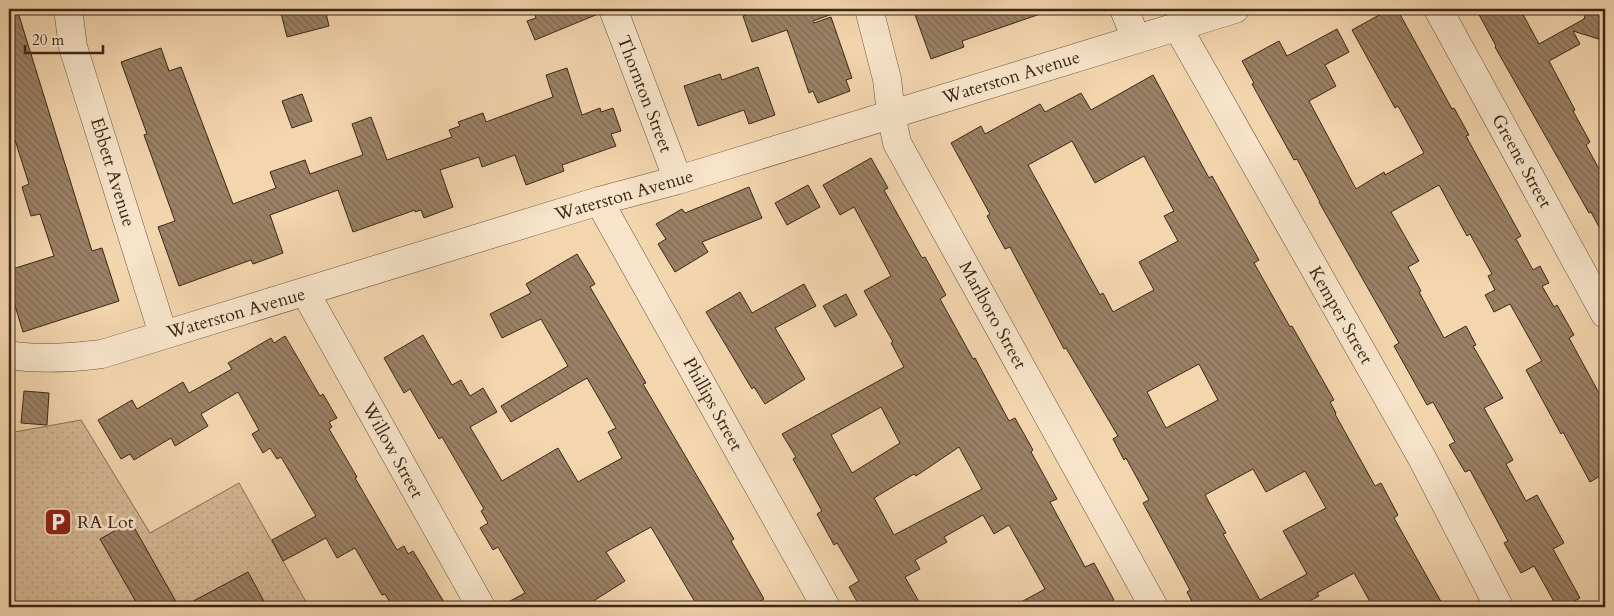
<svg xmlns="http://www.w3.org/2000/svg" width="1614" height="616" font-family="Cardo,serif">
	<defs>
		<pattern id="park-dots" width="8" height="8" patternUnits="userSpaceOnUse" patternTransform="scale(1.25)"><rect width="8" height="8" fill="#d4b794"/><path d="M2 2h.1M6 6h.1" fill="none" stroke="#b79d7f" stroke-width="1.8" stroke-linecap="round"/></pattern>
		<pattern id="building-back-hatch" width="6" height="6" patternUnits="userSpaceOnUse" patternTransform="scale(1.25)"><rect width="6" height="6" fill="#9b8166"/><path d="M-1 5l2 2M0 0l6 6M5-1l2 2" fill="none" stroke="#806a53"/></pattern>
	</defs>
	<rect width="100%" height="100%" fill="#f3d5ae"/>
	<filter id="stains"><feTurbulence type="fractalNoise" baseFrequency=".004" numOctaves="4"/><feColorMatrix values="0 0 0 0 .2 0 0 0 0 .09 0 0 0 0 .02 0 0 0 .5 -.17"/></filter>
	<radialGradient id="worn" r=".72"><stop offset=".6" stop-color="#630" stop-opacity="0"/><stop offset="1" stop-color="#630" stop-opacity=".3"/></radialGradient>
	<!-- park -->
	<path fill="url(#park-dots)" stroke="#886f56" d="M81,420L150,533L239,483L309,607H9V433Z"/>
	<!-- building -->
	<path fill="url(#building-back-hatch)" stroke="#3c2717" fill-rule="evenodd" d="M9,9H17L92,251L102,248L119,301L23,332L9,286V270L54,256L40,214L31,216L22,187L29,184L15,140L9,142Z
		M280,9H325L329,26L287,37Z
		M533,9H598V14L535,40L527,21L536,18Z
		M764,9H837L838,12L813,21L814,23L831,17L852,78L846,80L850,91L818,103L813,91L809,93L787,30L752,42L743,16Z
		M913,9H1045L1046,12L962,41L964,47L931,59Z
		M1390,9H1397L1452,109L1454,108L1469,135L1466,136L1521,236L1516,239L1533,270L1540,266L1549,283L1542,286L1554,307L1557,305L1574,335L1569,338L1605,404V473L1590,482L1563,432L1561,434L1526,370L1542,361L1510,304L1494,312L1485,295L1495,290L1488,276L1492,274L1470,234L1467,236L1439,185L1391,212L1419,261L1408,267L1421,291L1419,292L1444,338L1466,326L1476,345L1473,346L1503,398L1484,408L1513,460L1506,464L1526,501L1537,495L1564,543L1553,549L1580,598L1564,607H1557L1534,566L1521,573L1504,543L1508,541L1470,470L1465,472L1449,445L1455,442L1433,402L1427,405L1394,346L1399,343L1319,202H1320L1297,159L1294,160L1252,84L1254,83L1242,61L1279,41L1287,56L1337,29L1349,52L1325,65L1336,86L1309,101L1356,189L1384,172L1385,175L1424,153L1398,106L1395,108L1352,30Z
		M1476,9H1520L1539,44L1584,19L1587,9H1605V41L1573,31L1580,44L1549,61L1575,110L1573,111L1590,142L1586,145L1605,180V238L1591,212L1589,213L1495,47L1496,46Z
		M161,48L169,71L181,67L233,204L276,188L270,172L305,160L310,174L363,155L352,124L371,117L387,160L452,137L449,130L460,126L458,122L483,113L486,122L553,97L546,75L567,68L582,115L600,108L601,112L613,108L621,131L611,134L616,146L562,165L564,171L526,185L515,155L482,167L479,157L440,170L453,207L424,218L421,210L415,212V210L353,232L338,190L270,215L283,253L253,264L251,260L179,286L158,227L175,221L144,135L147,134L121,62Z
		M758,67L775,115L749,124L744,110L698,126L684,86L720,74L722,80Z
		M1153,75L1209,178L1212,176L1259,260L1254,263L1290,327L1292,326L1334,400L1330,402L1336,413L1335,414L1375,486L1381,483L1398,515L1394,518L1444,607H1373L1354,573L1317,593L1319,596L1298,607H1195L1187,592L1190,590L1143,503L1149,500L1126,458L1124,460L1113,439L1118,436L1066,348L1064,349L1010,247L1005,249L987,216L990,214L951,143L981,126L985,134L1040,104L1045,112L1081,93L1091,110ZM1072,141L1095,183L1144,156L1174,211L1164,216L1178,241L1139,262L1154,290L1113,312L1103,293L1100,295L1028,165ZM1199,364L1218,400L1166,428L1147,392ZM1253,469L1266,492L1305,471L1326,508L1283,531L1307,574L1260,600L1223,534L1226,533L1205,495Z
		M302,94L312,121L292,128L282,101Z
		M871,158L888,188L884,190L922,258L925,257L946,295L940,299L973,359L975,358L1009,421L1015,418L1033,450L1031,452L1057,499L1050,502L1085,567L1094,563L1114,600L1102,607H1012L1045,589L1009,525L994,534L983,515L944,537L947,542L915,560L920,569L905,577L922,607H860L849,587L859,581L837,543L834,545L817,514L822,511L793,459L796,457L782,434L904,367L891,343L893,342L864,291L891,276L854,207L840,215L823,185ZM881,407L900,443L852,473L831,435ZM959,447L982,489L894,535L874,498L914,474L916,476Z
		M808,185L820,207L787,225L775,203Z
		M749,187L762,218L702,242L708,252L675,272L658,244L666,239L656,224L682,209L685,213Z
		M577,254L595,284L590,287L646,383L643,384L734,539L731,541L764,599L750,607H698L651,527L606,552L625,581L584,607H499L525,593L498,547L493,550L480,528L488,523L481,511L484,509L442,437L439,439L410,389L404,393L384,358L423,335L452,385L461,380L470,396L483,388L497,412L470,427L502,481L558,448L578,482L622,458L608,432L616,428L587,378L511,422L501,406L568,366L541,319L502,338L490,314L531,293L526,284Z
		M804,284L816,306L775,328L805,379L765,404L754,387L752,389L706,312L740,292L752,313Z
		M846,294L857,315L835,327L823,306Z
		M285,336L320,396L323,394L337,418L329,422L332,427L329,429L357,477L355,478L397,550L404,546L408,554L413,551L447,607H393L385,594L382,595L355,548L337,558L326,538L283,561L272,540L316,516L281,457L277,459L270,448L263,453L252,434L259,430L238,392L201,414L208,426L175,446L171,438L134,460L130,454L121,459L98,420L132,400L137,409L183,382L189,393L232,369L228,363L271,338L274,343Z
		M24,391L49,393L47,425L21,423Z
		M131,522L179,607H139L100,539Z
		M248,572L267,607H182Z"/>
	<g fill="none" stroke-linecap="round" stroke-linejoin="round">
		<!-- street casing -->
		<g stroke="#6a523d" stroke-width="29">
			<path id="street" d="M68,9L73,47L163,334
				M613,9L678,180
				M869,9L887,79L891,114L897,143L1154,607
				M1124,9L1136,39
				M1438,9L1605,314
				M1177,26L1422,458L1499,607
				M599,201L826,607
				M305,292L481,607
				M9,355C40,360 70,358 102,354L599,201L678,180L1235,9"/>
		</g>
		<!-- street -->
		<use href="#street" stroke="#f7e4ca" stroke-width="28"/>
	</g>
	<!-- icons -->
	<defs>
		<g id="parking-square" transform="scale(1.4375)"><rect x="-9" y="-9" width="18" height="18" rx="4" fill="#8f2418" stroke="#f7e4ca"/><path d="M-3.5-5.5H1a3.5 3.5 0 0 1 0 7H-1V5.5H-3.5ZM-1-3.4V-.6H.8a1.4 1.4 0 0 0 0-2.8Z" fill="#fff"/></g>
	</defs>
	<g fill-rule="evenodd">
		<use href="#parking-square" x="58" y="522"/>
	</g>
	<g text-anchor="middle" stroke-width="5" stroke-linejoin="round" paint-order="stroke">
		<!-- street labels -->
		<g font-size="18" fill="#3c2717" stroke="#f7e4ca">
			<text transform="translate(1011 77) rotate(-17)" y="6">Waterston Avenue</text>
			<text transform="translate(645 94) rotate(69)" y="6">Thornton Street</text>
			<text transform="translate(1522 161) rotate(61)" y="6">Greene Street</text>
			<text transform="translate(113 172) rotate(73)" y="6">Ebbett Avenue</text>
			<text transform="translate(624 195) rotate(-16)" y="6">Waterston Avenue</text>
			<text transform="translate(236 313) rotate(-16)" y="6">Waterston Avenue</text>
			<text transform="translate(993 315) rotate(61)" y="6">Marlboro Street</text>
			<text transform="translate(1341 315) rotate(60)" y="6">Kemper Street</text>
			<text transform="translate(713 404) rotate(61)" y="6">Phillips Street</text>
			<text transform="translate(393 450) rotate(61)" y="6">Willow Street</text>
		</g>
		<!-- poi labels -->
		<g font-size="18" fill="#3c2717" stroke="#f7e4ca" text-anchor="start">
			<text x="77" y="528">RA Lot</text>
		</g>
	</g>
	<!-- margin -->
	<rect width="1614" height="616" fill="none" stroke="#f3d5ae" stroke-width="30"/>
	<rect x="10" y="10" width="1594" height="596" fill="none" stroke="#3c2717" stroke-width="2.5"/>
	<rect x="15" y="15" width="1584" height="586" fill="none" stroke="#3c2717"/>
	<!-- scale -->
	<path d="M25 45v8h78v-8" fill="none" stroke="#3c2717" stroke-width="2.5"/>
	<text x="32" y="45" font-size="15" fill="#3c2717" stroke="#f7e4ca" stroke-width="4" paint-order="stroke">20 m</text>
	<rect width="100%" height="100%" filter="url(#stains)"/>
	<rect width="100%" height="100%" fill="url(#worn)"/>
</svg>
